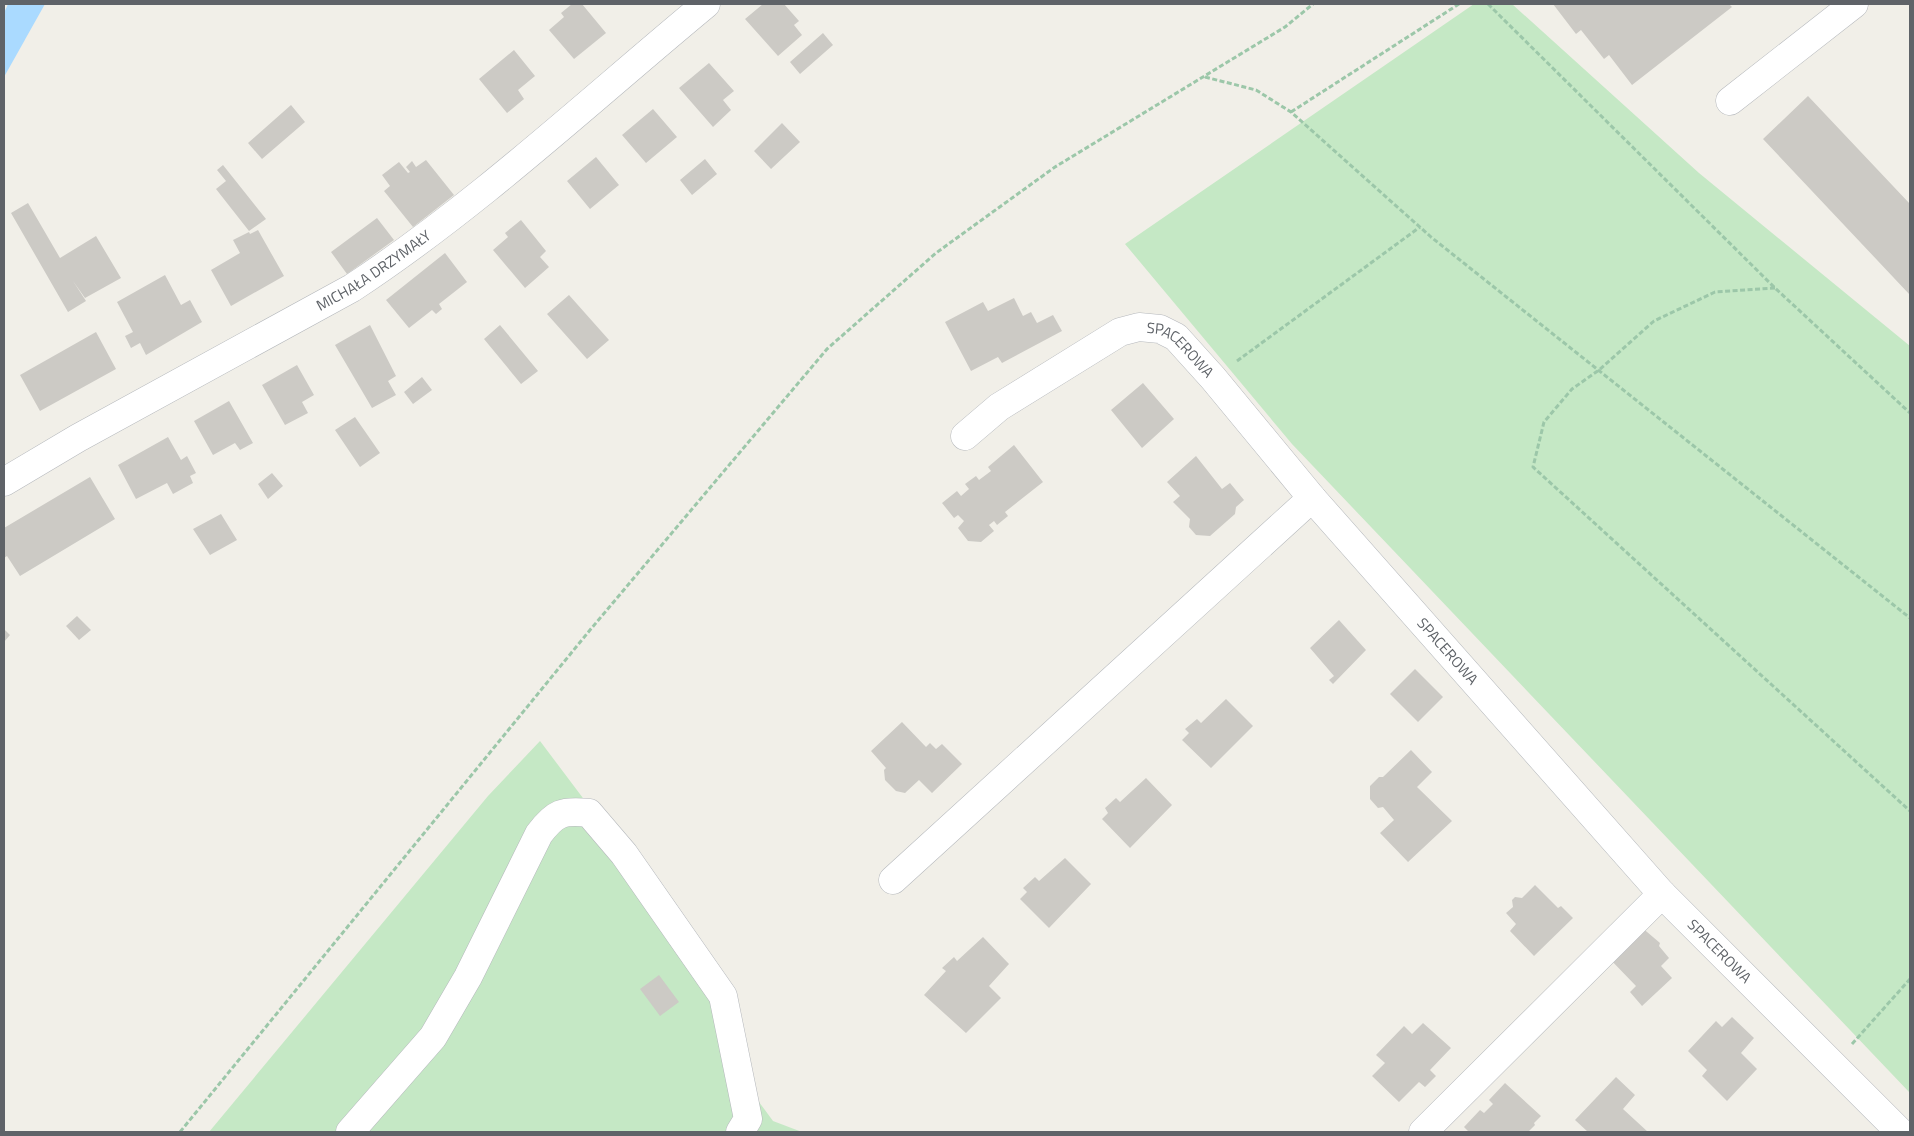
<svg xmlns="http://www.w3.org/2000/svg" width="1914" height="1136" font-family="'Titillium Web',sans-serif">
	<rect width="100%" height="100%" fill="#f1efe8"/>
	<!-- green -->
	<path fill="#c5e8c5" d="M1474,4H1512L1699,173L1910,346V1093L1292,444L1125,244Z
		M540,741L732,996L756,1098L773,1121L802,1132H209L488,796Z"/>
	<!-- water -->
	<path fill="#aadaff" d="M8,4H45L4,77V13Z"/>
	<!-- building -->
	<path fill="#cccac5" d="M572,4H582L606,33L574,59L549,30L564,17L561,13Z
		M763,4H784L799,21L794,25L802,35L778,56L745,19Z
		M1553,4H1729L1732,7L1632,85L1609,55L1604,59L1581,30L1576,34Z
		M823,33L833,45L800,74L790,62Z
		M514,50L535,76L518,90L524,99L507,113L479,79Z
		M709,63L734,91L723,100L731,110L713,127L679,88Z
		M1808,96L1910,204V295L1763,139Z
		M291,105L305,122L262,159L248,143Z
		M653,109L677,137L646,163L622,135Z
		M782,123L800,142L771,169L754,151Z
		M596,157L619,185L590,209L567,181Z
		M705,159L717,174L692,195L680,180Z
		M426,160L454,195L413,227L384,191L390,186L382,175L399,162L408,173L410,172L406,167L412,161L416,167Z
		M223,165L266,219L249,231L216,189L226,181L217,170Z
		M28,203L60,258L96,236L121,278L85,298L73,281L86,301L68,312L11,213Z
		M377,218L394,240L347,274L331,252Z
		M521,220L546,251L540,257L549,267L525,288L493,250L508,237L505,233Z
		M258,230L284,276L231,306L211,270L240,253L233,240L249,232L250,234Z
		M445,253L467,282L439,304L442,309L436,314L432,310L409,328L386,300Z
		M165,275L181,305L190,300L202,322L146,355L140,343L131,348L125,336L133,332L117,302Z
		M569,295L609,340L587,359L547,314Z
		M1014,298L1023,316L1031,312L1037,323L1053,315L1062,331L1002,363L998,357L971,371L945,322L983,302L988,311Z
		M370,325L396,376L388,381L396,395L372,408L335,345Z
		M500,325L538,371L521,384L484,339Z
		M96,332L116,369L40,411L20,375Z
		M297,365L314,395L302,402L308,413L285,425L262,385Z
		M422,377L432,390L413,404L404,392Z
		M1143,383L1174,419L1142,448L1111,410Z
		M229,401L253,443L240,450L235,443L213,455L194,421Z
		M355,417L380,453L360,467L335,430Z
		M168,437L181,460L187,456L196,473L190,476L193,483L173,494L167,483L136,499L118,465Z
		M1014,445L1043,482L1005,512L1008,516L997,525L994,521L989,525L994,531L981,542L968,541L958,528L964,521L958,515L954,518L942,503L957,491L961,496L969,489L965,484L976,476L979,480L991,471L988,467Z
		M1196,456L1222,489L1230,483L1244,500L1236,507L1235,514L1210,536L1196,535L1189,527L1190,519L1173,502L1180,496L1167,482Z
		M272,473L283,486L268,499L258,484Z
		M90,477L115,519L20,576L7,556L4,558V528Z
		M221,514L237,540L210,555L193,529Z
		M77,616L91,630L79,640L66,626Z
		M1339,620L1366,650L1333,684L1329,680L1334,676L1310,648Z
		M4,629L10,635L4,642Z
		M1415,669L1443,697L1418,722L1390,694Z
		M1226,699L1253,726L1211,768L1182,740L1189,733L1185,729L1197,719L1201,723Z
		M902,722L926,747L930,743L936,749L942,744L962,764L932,793L919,780L905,793L896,791L885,780L884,770L886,768L871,751Z
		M1411,750L1432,772L1417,787L1452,821L1408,862L1380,833L1394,820L1383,807L1378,808L1370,799V786L1379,777H1383Z
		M1146,778L1172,805L1130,848L1102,819L1108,813L1105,808L1116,798L1120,802Z
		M1065,858L1091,884L1049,928L1020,899L1027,892L1023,888L1035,877L1039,881Z
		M1535,885L1558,908L1561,906L1573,918L1534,956L1510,931L1516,924L1506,913L1513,907L1512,900L1515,897L1522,898Z
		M1640,926L1660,943L1659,946L1669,958L1661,966L1672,978L1642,1006L1630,992L1636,986L1607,956Z
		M983,937L1009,964L989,986L1001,998L966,1033L924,995L946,971L942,968L954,957L957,961Z
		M659,975L679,1002L660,1016L640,989Z
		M1732,1017L1754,1038L1741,1053L1757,1069L1727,1101L1702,1076L1707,1070L1688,1051L1716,1021L1722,1027Z
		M1423,1023L1451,1048L1430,1070L1436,1076L1425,1087L1419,1082L1399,1102L1372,1076L1385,1063L1376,1055L1404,1026L1412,1034Z
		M1616,1077L1635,1095L1623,1109L1648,1132H1588L1575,1120Z
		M1505,1083L1541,1116L1534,1123L1535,1125L1528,1132H1469L1464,1127L1480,1110L1484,1113L1493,1104L1489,1100Z"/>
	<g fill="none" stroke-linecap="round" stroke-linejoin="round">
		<!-- minor casing -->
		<g stroke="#b5b8bc" stroke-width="29">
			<g id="minor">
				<path d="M1730,101L1854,4"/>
				<path id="s1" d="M965,436L999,407L1120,332L1139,327L1160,329L1176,337L1213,378L1312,498L1662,894L1900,1132"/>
				<path id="s2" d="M4,482L78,438L352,288C478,205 590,100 706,4"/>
				<path d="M893,880L1312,498"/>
				<path d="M350,1132L433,1037L468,977L539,834C555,813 562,810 589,813L624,854L723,996L748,1119L740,1132"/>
				<path d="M1423,1132L1662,894"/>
			</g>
		</g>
		<!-- path -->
		<path stroke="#9cc7a9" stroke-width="3" stroke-dasharray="5 2.5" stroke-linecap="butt" d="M1488,4L1775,288L1910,413
			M1205,77L1256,90L1291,112L1431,237L1910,618
			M1291,112L1459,4
			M1775,288L1715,292L1654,321L1599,370L1572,389L1544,422L1533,467L1910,811
			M1237,361L1420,227
			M1852,1044L1910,979
			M180,1132L590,630L827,349L936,253L1055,167L1285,27L1313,4"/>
		<!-- minor -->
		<use href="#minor" stroke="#fff" stroke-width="28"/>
	</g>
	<g text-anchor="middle" stroke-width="5" stroke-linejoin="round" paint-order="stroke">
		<!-- street labels -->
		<g font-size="15" fill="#5f6368" stroke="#fff">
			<text dy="5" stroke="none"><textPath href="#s2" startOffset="426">MICHAŁA DRZYMAŁY</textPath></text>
			<text dy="5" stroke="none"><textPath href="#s1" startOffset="256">SPACEROWA</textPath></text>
			<text dy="5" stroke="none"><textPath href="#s1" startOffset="661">SPACEROWA</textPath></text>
			<text dy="5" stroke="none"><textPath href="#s1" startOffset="1066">SPACEROWA</textPath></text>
		</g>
	</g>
	<!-- border -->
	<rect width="1914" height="1136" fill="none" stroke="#5f6368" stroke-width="10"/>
</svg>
